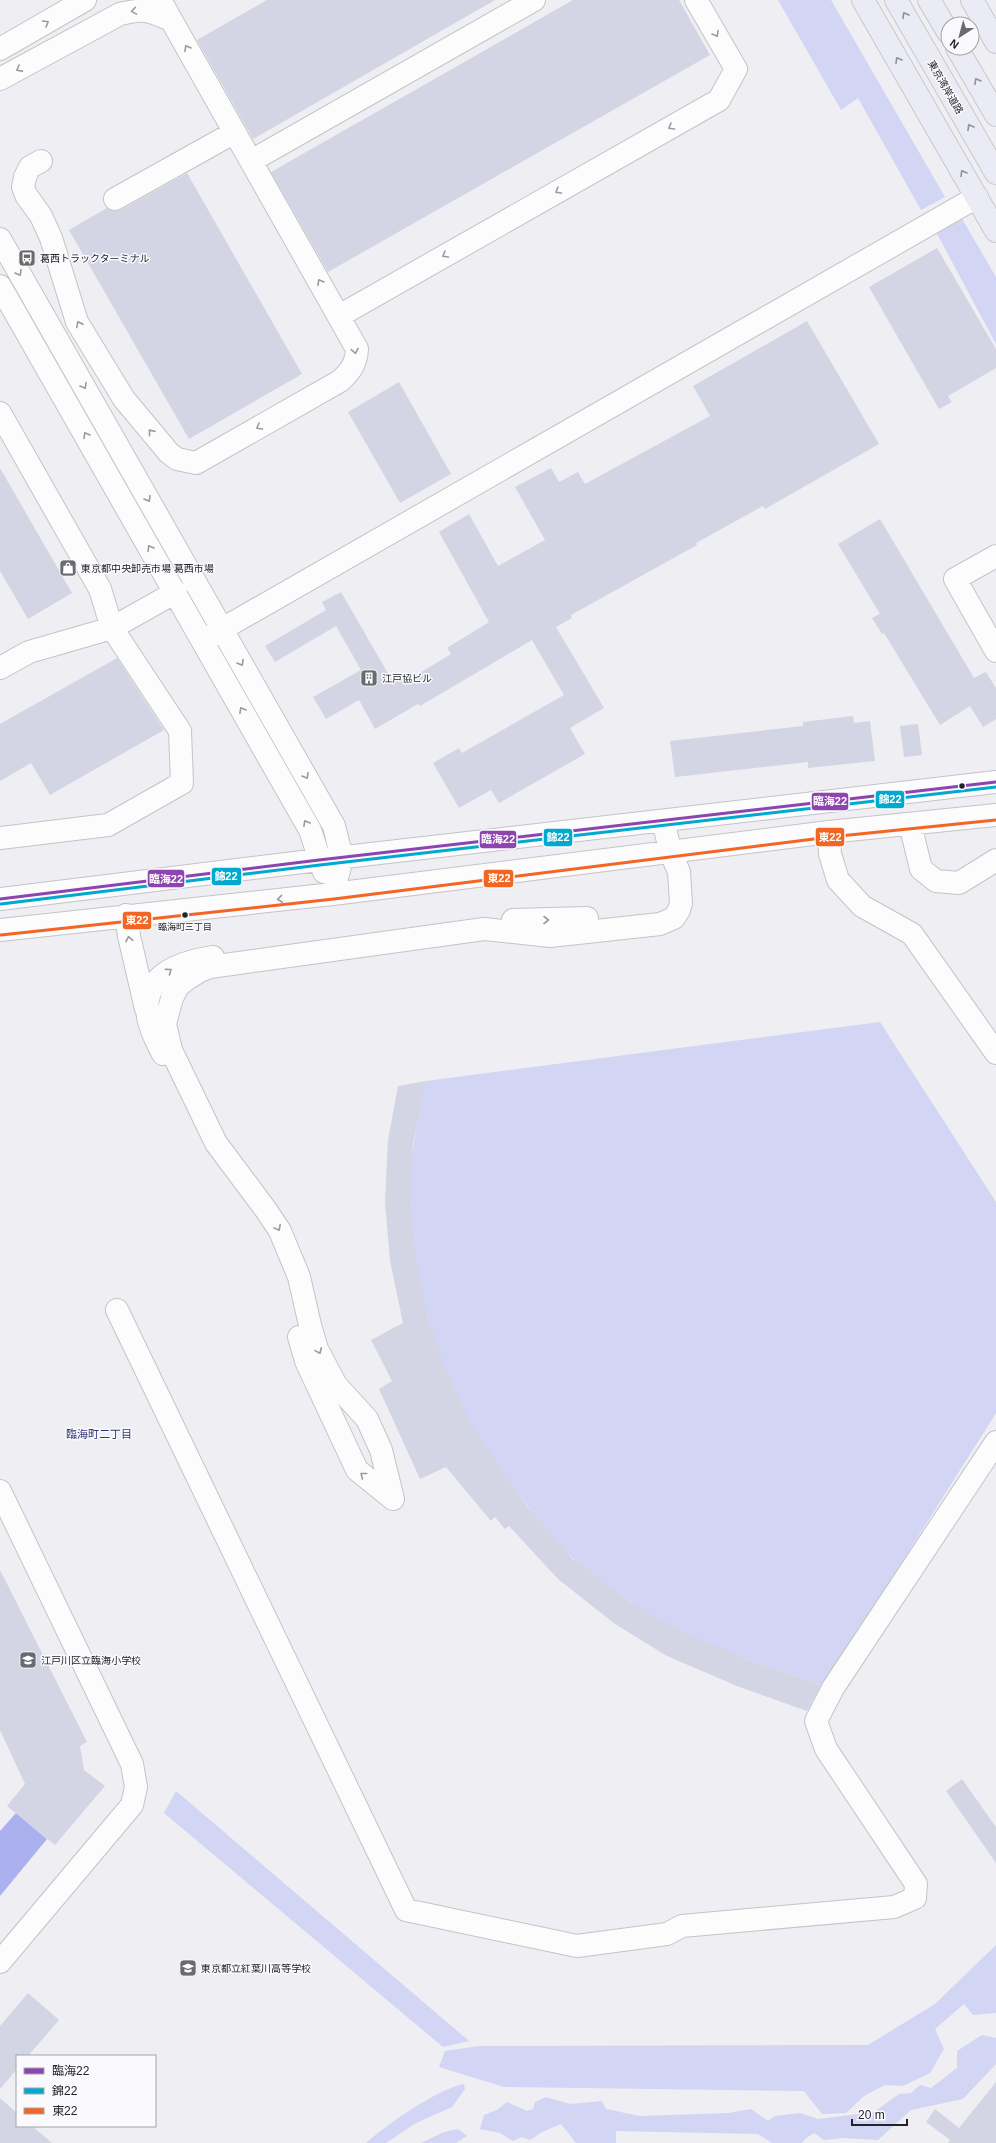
<svg xmlns="http://www.w3.org/2000/svg" width="996" height="2143" font-family="Helvetica,'Noto Sans JP',sans-serif">
	<rect width="100%" height="100%" fill="#eeeef3"/>
	<!-- green -->
	<path fill="#d2d5f4" d="M778,0H831L945,197L921,210L858,98L841,110Z
		M961,217L996,277V344L935,230Z
		M880,1022L996,1202V1413L824,1686C757,1663 687,1641 628,1600C610,1588 589,1574 573,1558C548,1534 526,1505 507,1477C495,1460 482,1444 472,1427C437,1364 411,1274 410,1202C409,1161 417,1121 426,1081Z
		M176,1791L469,2041L443,2047L164,1813Z
		M996,1945V2013L973,2015L964,2004L935,2029L944,2049L930,2073L903,2086L885,2085L864,2096L846,2113L822,2114L804,2091L504,2087L439,2067L445,2051L479,2046L868,2045L935,2004Z
		M982,2035L996,2038V2064L963,2099L911,2110L878,2140L844,2138L824,2140L814,2133L805,2139L802,2143H772L758,2134L616,2131V2143H576L561,2124L542,2132L530,2140L522,2137L513,2141L500,2133L480,2129L484,2115L497,2110L507,2102L527,2111L533,2109L535,2102L546,2097L570,2104L602,2101L606,2109L640,2116L729,2113L751,2109L768,2121L775,2116L800,2113L818,2119L874,2112L899,2094L911,2093L920,2085L931,2088L957,2068V2051Z
		M464,2084L465,2089L452,2107L416,2123L386,2143H366C386,2125 439,2088 464,2084Z
		M458,2129L467,2136L456,2143H421L444,2132Z"/>
	<!-- water -->
	<path fill="#abb0ee" d="M16,1813L47,1839L0,1896V1831Z"/>
	<!-- building -->
	<path fill="#d3d5e5" d="M267,0H495L253,139L197,40Z
		M573,0H679L710,55L328,272L271,172Z
		M187,173L302,374L189,439L69,230L107,208L114,211L121,210Z
		M937,248L996,349V368L948,396L952,402L939,409L869,287Z
		M807,321L879,444L765,509L763,506L696,543L697,545L571,615L572,618L556,627L604,708L570,728L585,754L499,803L491,790L459,808L433,763L459,748L462,753L564,695L532,640L420,706L418,704L375,729L359,700L326,719L313,697L361,670L336,626L275,662L265,646L326,610L322,602L341,592L393,682L410,672L413,677L451,654L447,648L489,622L439,532L469,514L498,566L545,540L515,487L551,468L559,482L578,472L585,484L710,416L693,386Z
		M399,382L451,474L400,503L348,412Z
		M0,468L72,593L28,619L0,571Z
		M880,519L974,678L986,672L996,688V719L983,727L970,706L940,725L884,633L882,634L872,618L880,614L838,544Z
		M117,658L164,730L50,795L31,763L0,781V724Z
		M853,716L854,723L870,721L875,761L808,768V762L675,777L670,741L803,726V722Z
		M918,724L922,755L904,757L900,726Z
		M426,1081L413,1144L410,1202L416,1260L428,1317L447,1373L473,1427L527,1506L573,1559L629,1601L681,1631L749,1660L821,1685L807,1711L737,1686L667,1656L615,1624L558,1579L509,1526L505,1529L495,1517L491,1521L446,1467L420,1479L379,1389L392,1381L371,1340L403,1323L390,1261L385,1202L388,1140L398,1086Z
		M0,1570L87,1742L80,1746L84,1770L105,1786L55,1845L7,1806L25,1784L0,1730Z
		M962,1779L996,1827V1863L946,1791Z
		M28,1993L59,2020L28,2056H17V2069L0,2089V2026Z
		M996,2082V2143H948L950,2140L926,2122L935,2109L959,2128Z
		M0,2098L17,2113V2126H32L52,2143H0Z"/>
	<g fill="none" stroke-linecap="round" stroke-linejoin="round">
		<!-- minor casing -->
		<g stroke="#c4c4c8" stroke-width="24">
			<path id="minor" d="M0,49L85,0
				M0,79L120,14C144,8 149,10 171,20
				M41,161L30,167L25,177L23,187L26,195L41,216L51,238L77,322L124,399L169,453L177,459L196,463L340,381C351,371 356,364 357,349L160,0
				M251,161L534,0
				M115,199L235,132
				M0,239L334,826L342,858L333,894
				M0,286L310,830L324,872
				M339,316L719,100L736,69L696,0
				M0,413L100,589L112,628L176,592
				M996,556L955,579L996,651
				M203,640L977,197
				M0,668L29,652L112,628L180,731L182,783L108,825L0,838
				M910,824L921,869L936,881L959,883L996,860
				M829,832L830,854L838,880L862,906L912,934L996,1053
				M0,899L319,860L996,782
				M126,915L129,936L146,1009
				M513,920L587,918
				M0,930L333,894L829,832L996,815
				M163,1054C157,1042 150,1030 148,1017C141,975 180,962 213,957
				M117,1310L406,1910L577,1946L667,1934L682,1926L894,1907L915,1898L916,1884L826,1749L816,1721L833,1688L996,1442
				M299,1337L306,1361L357,1470L393,1499
				M0,1491L132,1764L136,1787L132,1805L0,1962
				M393,1499L381,1450L367,1419L336,1385L317,1349L310,1325L299,1277L280,1231L266,1210L216,1143L171,1050L165,1024L172,998L178,986L187,979L200,971L210,967L484,929L550,936L660,924L674,918L679,910L681,903L679,872L671,853L663,821"/>
		</g>
		<!-- highway casing -->
		<g stroke="#c8c9cc" stroke-width="24">
			<path id="highway" d="M863,0L996,231
				M896,0L996,173
				M929,0L948,32
				M972,0L996,42
				M957,48L996,115"/>
		</g>
		<!-- minor -->
		<use href="#minor" stroke="#fcfcfd" stroke-width="22"/>
		<!-- highway -->
		<use href="#highway" stroke="#eaebf4" stroke-width="22"/>
		<!-- bus-1 casing -->
		<g stroke="#fafafe" stroke-width="6">
			<path id="bus-1" d="M0,899L319,860L996,782"/>
		</g>
		<!-- bus-2 casing -->
		<g stroke="#fafafe" stroke-width="6">
			<path id="bus-2" d="M1,904L320,865L996,787"/>
		</g>
		<!-- bus-3 casing -->
		<g stroke="#fafafe" stroke-width="6">
			<path id="bus-3" d="M1,935L334,899L830,837L996,820"/>
		</g>
		<!-- bus-1 -->
		<use href="#bus-1" stroke="#8e44ad" stroke-width="3"/>
		<!-- bus-2 -->
		<use href="#bus-2" stroke="#00a9ce" stroke-width="3"/>
		<!-- bus-3 -->
		<use href="#bus-3" stroke="#f26522" stroke-width="3"/>
	</g>
	<!-- one-way arrows -->
	<defs><path id="oneway-chevron" d="M-2-3.5L2.5 0L-2 3.5" fill="none" stroke-width="1.6" stroke-linecap="round" stroke-linejoin="round"/></defs>
	<g stroke="#9a9b9d">
		<use href="#oneway-chevron" transform="translate(134 11) rotate(171)"/>
		<use href="#oneway-chevron" transform="translate(46 23) rotate(-30)"/>
		<use href="#oneway-chevron" transform="translate(716 34) rotate(60)"/>
		<use href="#oneway-chevron" transform="translate(187 48) rotate(-120)"/>
		<use href="#oneway-chevron" transform="translate(19 69) rotate(151)"/>
		<use href="#oneway-chevron" transform="translate(671 127) rotate(150)"/>
		<use href="#oneway-chevron" transform="translate(558 191) rotate(150)"/>
		<use href="#oneway-chevron" transform="translate(445 255) rotate(150)"/>
		<use href="#oneway-chevron" transform="translate(19 273) rotate(60)"/>
		<use href="#oneway-chevron" transform="translate(320 282) rotate(-120)"/>
		<use href="#oneway-chevron" transform="translate(79 324) rotate(-117)"/>
		<use href="#oneway-chevron" transform="translate(355 351) rotate(79)"/>
		<use href="#oneway-chevron" transform="translate(84 386) rotate(60)"/>
		<use href="#oneway-chevron" transform="translate(259 427) rotate(150)"/>
		<use href="#oneway-chevron" transform="translate(151 432) rotate(-129)"/>
		<use href="#oneway-chevron" transform="translate(86 435) rotate(-120)"/>
		<use href="#oneway-chevron" transform="translate(148 499) rotate(60)"/>
		<use href="#oneway-chevron" transform="translate(150 548) rotate(-120)"/>
		<use href="#oneway-chevron" transform="translate(241 663) rotate(60)"/>
		<use href="#oneway-chevron" transform="translate(242 710) rotate(-119)"/>
		<use href="#oneway-chevron" transform="translate(306 776) rotate(60)"/>
		<use href="#oneway-chevron" transform="translate(306 823) rotate(-119)"/>
		<use href="#oneway-chevron" transform="translate(280 899) rotate(174)"/>
		<use href="#oneway-chevron" transform="translate(546 920)"/>
		<use href="#oneway-chevron" transform="translate(129 939) rotate(-101)"/>
		<use href="#oneway-chevron" transform="translate(169 971) rotate(-36)"/>
		<use href="#oneway-chevron" transform="translate(278 1228) rotate(62)"/>
		<use href="#oneway-chevron" transform="translate(319 1351) rotate(66)"/>
		<use href="#oneway-chevron" transform="translate(363 1475) rotate(-142)"/>
	</g>
	<g stroke="#909198">
		<use href="#oneway-chevron" transform="translate(905 15) rotate(-120)"/>
		<use href="#oneway-chevron" transform="translate(898 60) rotate(-120)"/>
		<use href="#oneway-chevron" transform="translate(977 81) rotate(-120)"/>
		<use href="#oneway-chevron" transform="translate(970 127) rotate(-120)"/>
		<use href="#oneway-chevron" transform="translate(963 173) rotate(-120)"/>
	</g>
	<!-- icons -->
	<defs>
		<g id="bus-square" transform="scale(0.9)"><rect x="-9" y="-9" width="18" height="18" rx="4" fill="#6a6b6e" stroke="#fafafe"/><path d="M-5-6H5V4H4V6H2V4H-2V6H-4V4H-5ZM-3.5-4V0h7V-4ZM-3.5 1.2v1.5H-2V1.2ZM2 1.2v1.5H3.5V1.2Z" fill="#fff"/></g>
		<g id="shop-square" transform="scale(0.9)"><rect x="-9" y="-9" width="18" height="18" rx="4" fill="#6a6b6e" stroke="#fafafe"/><path d="M-5-2.5h2.3a2.7 3.5 0 0 1 5.4 0H5L5.5 6h-11ZM-1.5-2.5h3a1.5 2.3 0 0 0-3 0Z" fill="#fff"/></g>
		<g id="building-square" transform="scale(0.9)"><rect x="-9" y="-9" width="18" height="18" rx="4" fill="#6a6b6e" stroke="#fafafe"/><path d="M-4-6H4V6H1V3H-1V6H-4ZM-2.5-4.3h1.7v1.8h-1.7ZM.8-4.3h1.7v1.8H.8ZM-2.5-1h1.7V.8h-1.7ZM.8-1h1.7V.8H.8Z" fill="#fff"/></g>
		<g id="school-square" transform="scale(0.9)"><rect x="-9" y="-9" width="18" height="18" rx="4" fill="#6a6b6e" stroke="#fafafe"/><path d="M0-5L7-2L0 1L-7-2ZM-4 1L0 2.5L4 1V4Q0 6-4 4Z" fill="#fff"/></g>
	</defs>
	<g fill-rule="evenodd">
		<use href="#bus-square" x="27" y="258"/>
		<use href="#shop-square" x="68" y="568"/>
		<use href="#building-square" x="369" y="678"/>
		<use href="#school-square" x="28" y="1660"/>
		<use href="#school-square" x="188" y="1968"/>
	</g>
	<!-- markers -->
	<g fill="#232427" stroke="#fafafe" stroke-width="1.5">
		<circle cx="962" cy="786" r="3.5"/>
		<circle cx="185" cy="915" r="3.5"/>
	</g>
	<g text-anchor="middle" stroke-width="3" stroke-linejoin="round" paint-order="stroke">
		<!-- bus labels -->
		<g font-size="9" fill="#232427" stroke="#fafafe">
			<text x="185" y="930">臨海町三丁目</text>
		</g>
		<!-- street labels -->
		<g font-size="10" fill="#232427" stroke="#fafafe">
			<text transform="translate(946 87) rotate(60)" y="4">東京湾岸道路</text>
		</g>
		<!-- poi labels -->
		<g font-size="10" fill="#232427" stroke="#fafafe" text-anchor="start">
			<text x="40" y="262">葛西トラックターミナル</text>
			<text x="81" y="572">東京都中央卸売市場 葛西市場</text>
			<text x="382" y="682">江戸協ビル</text>
			<text x="41" y="1664">江戸川区立臨海小学校</text>
			<text x="201" y="1972">東京都立紅葉川高等学校</text>
		</g>
		<!-- neighbourhood labels -->
		<g font-size="11" fill="#363874" stroke="#fafafe">
			<text x="99" y="1438">臨海町二丁目</text>
		</g>
	</g>
	<g stroke="#fafafe" stroke-width="1.5">
		<rect x="875" y="790" width="30" height="19" rx="4" fill="#00a9ce"/>
		<rect x="811" y="792" width="38" height="19" rx="4" fill="#8e44ad"/>
		<rect x="815" y="827" width="30" height="20" rx="4" fill="#f26522"/>
		<rect x="543" y="828" width="30" height="19" rx="4" fill="#00a9ce"/>
		<rect x="479" y="830" width="38" height="19" rx="4" fill="#8e44ad"/>
		<rect x="211" y="867" width="31" height="19" rx="4" fill="#00a9ce"/>
		<rect x="483" y="869" width="31" height="19" rx="4" fill="#f26522"/>
		<rect x="147" y="869" width="38" height="19" rx="4" fill="#8e44ad"/>
		<rect x="122" y="911" width="30" height="19" rx="4" fill="#f26522"/>
	</g>
	<g font-size="11" text-anchor="middle" font-weight="bold" fill="#fff">
		<text x="890" y="803">錦22</text>
		<text x="830" y="805">臨海22</text>
		<text x="830" y="841">東22</text>
		<text x="558" y="841">錦22</text>
		<text x="498" y="843">臨海22</text>
		<text x="226" y="880">錦22</text>
		<text x="499" y="882">東22</text>
		<text x="166" y="883">臨海22</text>
		<text x="137" y="924">東22</text>
	</g>
	<!-- legend -->
	<rect x="16" y="2055" width="140" height="72" fill="#fafafe" stroke="#a4a4a8"/>
	<rect x="24" y="2068" width="20" height="6" fill="#8e44ad" stroke="#a4a4a8"/>
	<text x="52" y="2075" font-size="12" fill="#232427">臨海22</text>
	<rect x="24" y="2088" width="20" height="6" fill="#00a9ce" stroke="#a4a4a8"/>
	<text x="52" y="2095" font-size="12" fill="#232427">錦22</text>
	<rect x="24" y="2108" width="20" height="6" fill="#f26522" stroke="#a4a4a8"/>
	<text x="52" y="2115" font-size="12" fill="#232427">東22</text>
	<!-- north arrow -->
	<g transform="translate(960 36) rotate(216)"><circle r="19" fill="#fafafe" stroke="#a4a4a8"/>
	<path d="M0-3L7 15L0 10L-7 15Z" fill="#6a6b6e"/>
	<text y="-6" font-size="11" font-weight="bold" text-anchor="middle" fill="#232427">N</text>
	</g>
	<!-- scale -->
	<path d="M852 2119v6h55v-6" fill="none" stroke="#232427" stroke-width="2"/>
	<text x="858" y="2119" font-size="12" fill="#232427" stroke="#fafafe" stroke-width="3" paint-order="stroke">20 m</text>
</svg>
